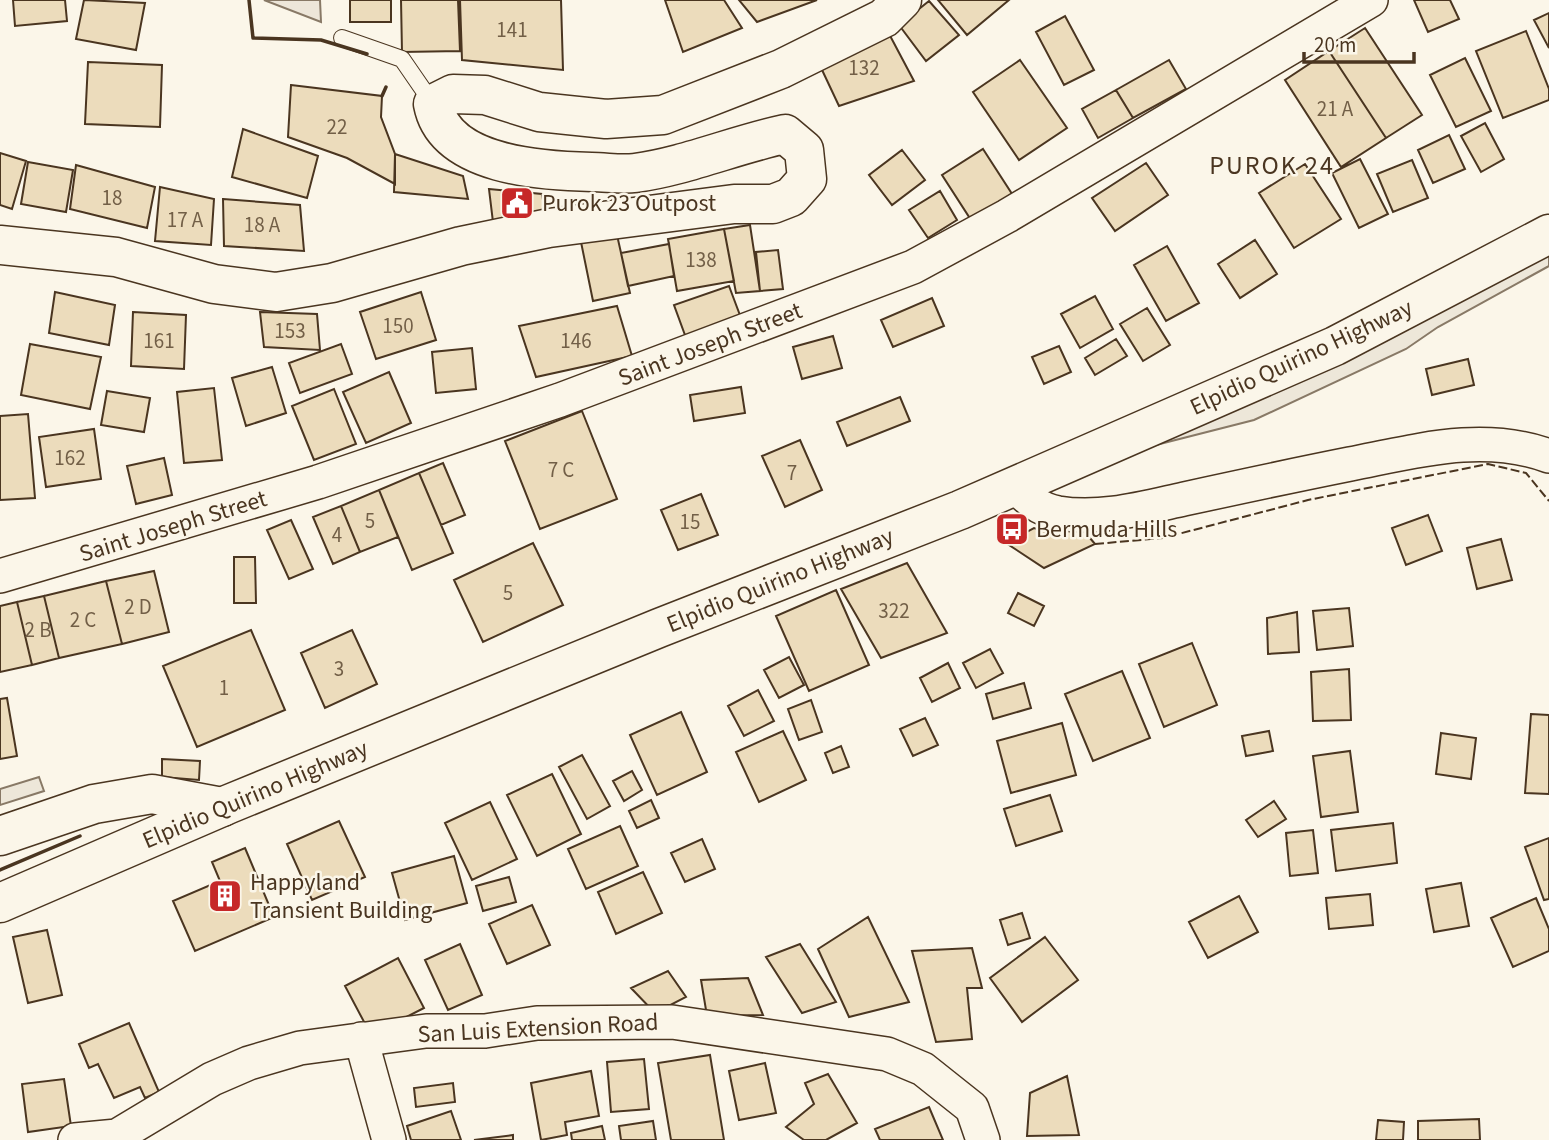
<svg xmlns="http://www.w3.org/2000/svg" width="1549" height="1140" font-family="'Source Sans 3',sans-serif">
	<rect width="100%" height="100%" fill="#fbf6e9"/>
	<!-- green -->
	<path fill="#ede6d9" stroke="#887966" stroke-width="2" d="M264,0H320L321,22Z"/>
	<!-- parking -->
	<path fill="#ede7d9" stroke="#887966" stroke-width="2" d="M1549,251V266L1438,327L1406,349L1254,420L1101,459Z
		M39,777L44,791L0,805V789Z"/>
	<!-- building -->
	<path fill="#ecdcbc" stroke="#4a3520" stroke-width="2" d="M13,0H65L67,21L15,26Z
		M84,0L145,3L136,50L76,39Z
		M350,0H391V22H350Z
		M401,0H458L460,51L402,52Z
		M460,0H561L563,70L462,60Z
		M665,0H724L742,28L683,52Z
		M739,0H817L757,22Z
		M938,0H1009L967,35Z
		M1414,0H1450L1459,19L1428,32Z
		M929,1L959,35L926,61L899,25Z
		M1549,13V48L1534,20Z
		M1065,16L1094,70L1064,85L1036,32Z
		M1365,28L1422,115L1386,138L1329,51Z
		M887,30L914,81L839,106L815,55Z
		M1526,31L1549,89V100L1503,118L1476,51Z
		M1329,51L1386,138L1341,167L1285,80Z
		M1465,58L1491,111L1456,127L1430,75Z
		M1020,60L1067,128L1019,160L973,92Z
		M1169,60L1186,89L1133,118L1116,90Z
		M88,62L162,65L160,127L85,124Z
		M291,85L382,96L381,117L395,154V184L347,158L288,137Z
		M1116,90L1133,118L1098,138L1082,109Z
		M1485,123L1504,159L1481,172L1461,136Z
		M243,129L318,156L307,198L232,177Z
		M1449,135L1465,169L1433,183L1418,150Z
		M983,149L1014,197L973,223L942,175Z
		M902,150L925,180L892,205L869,175Z
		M0,153L26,161L12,209L0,205Z
		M395,154L463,176L468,199L394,192Z
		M1360,159L1388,214L1359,228L1332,173Z
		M1412,160L1428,198L1393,212L1377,174Z
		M28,162L73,170L66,212L21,204Z
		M1146,163L1168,195L1115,231L1092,198Z
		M1305,164L1341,219L1294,248L1259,193Z
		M76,165L155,187L147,228L70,209Z
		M160,187L214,199L211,245L155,241Z
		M489,189L542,194L545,212L493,222Z
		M940,191L957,220L928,238L909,210Z
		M223,199L300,205L304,251L224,246Z
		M750,225L760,291L736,293L724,229Z
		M724,229L734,281L677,291L668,239Z
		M617,235L630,293L593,301L581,242Z
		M1255,240L1277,274L1240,298L1218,264Z
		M669,244L674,276L628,286L621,253Z
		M1167,246L1199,303L1166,321L1134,265Z
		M778,250L783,289L760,291L756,252Z
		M729,286L744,326L689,346L674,305Z
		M55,292L115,305L109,345L49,333Z
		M421,292L436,340L376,359L360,312Z
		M1095,296L1113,329L1080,348L1061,314Z
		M932,298L944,326L893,347L881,320Z
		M617,306L632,356L536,377L519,326Z
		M1147,308L1170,345L1143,361L1120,324Z
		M133,312L186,315L184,369L131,366Z
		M260,312L317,314L320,350L264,347Z
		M833,336L842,368L802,379L793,347Z
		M1116,339L1127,356L1095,375L1085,358Z
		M30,344L101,357L90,409L21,395Z
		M341,344L352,374L300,393L289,363Z
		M1059,346L1071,372L1044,384L1032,357Z
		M472,348L476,389L436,393L432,352Z
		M1468,359L1474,385L1432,395L1426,369Z
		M272,367L286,413L246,426L232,378Z
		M389,372L411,423L366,443L343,392Z
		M741,387L745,413L694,421L690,395Z
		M214,388L222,460L184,463L177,392Z
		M334,389L356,444L314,460L292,406Z
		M107,391L150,398L144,432L101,425Z
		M900,397L910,421L847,446L837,422Z
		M582,411L617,499L540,529L505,441Z
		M28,414L35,498L0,500V416Z
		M94,429L101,479L46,487L39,437Z
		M800,440L822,490L785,507L762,456Z
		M164,458L172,495L136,504L127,466Z
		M443,463L465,515L441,525L419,473Z
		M419,473L453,553L412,570L379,490Z
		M379,490L398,537L360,552L341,506Z
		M701,494L718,535L678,550L661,510Z
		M341,506L360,552L333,564L313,517Z
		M1428,515L1442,551L1406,565L1392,528Z
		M291,520L313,569L289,579L267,530Z
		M1079,525L1095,544L1044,568L1006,543L1034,528L1055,535Z
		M1501,539L1512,580L1477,589L1467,548Z
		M533,543L563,605L483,642L454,580Z
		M234,557H255L256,603H234Z
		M907,563L947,633L881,658L841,589Z
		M154,571L169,632L122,644L106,581Z
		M106,581L122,644L59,658L44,596Z
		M836,590L869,665L809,691L776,616Z
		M1018,593L1044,606L1034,626L1008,613Z
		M44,596L59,658L32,665L17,602Z
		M17,602L32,665L0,672V606Z
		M1349,608L1353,646L1317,650L1313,611Z
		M1297,612L1299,652L1268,654L1267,618Z
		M251,630L285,710L197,747L163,666Z
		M352,630L377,684L325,708L301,653Z
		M1192,643L1217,705L1164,727L1139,664Z
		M990,649L1003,673L976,688L963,663Z
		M789,657L804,685L779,698L764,670Z
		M948,663L960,688L932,702L920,678Z
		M1349,669L1351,720L1313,721L1311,672Z
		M1122,671L1150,738L1093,761L1065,694Z
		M1024,683L1031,708L993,719L986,694Z
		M758,690L774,721L744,736L728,706Z
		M7,698L17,756L0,759V699Z
		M811,700L822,732L799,740L788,709Z
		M681,712L707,772L657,795L630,735Z
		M1531,714L1549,715V794L1525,793Z
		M925,718L938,745L913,756L900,729Z
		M1062,723L1076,775L1011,793L997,741Z
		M783,731L806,780L759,802L736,752Z
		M1269,731L1273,751L1246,756L1242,736Z
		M1441,733L1476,738L1471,779L1436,774Z
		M841,746L849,767L833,773L825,753Z
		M1350,751L1358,812L1321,817L1313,756Z
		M582,755L610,806L587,819L559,767Z
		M162,759L200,761L199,780L162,777Z
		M632,771L642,790L624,801L613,781Z
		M552,774L581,834L537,856L507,795Z
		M1050,795L1062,831L1016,846L1004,809Z
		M651,800L659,818L637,828L629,811Z
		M1274,801L1286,819L1258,837L1246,820Z
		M490,802L517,859L472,880L445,823Z
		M339,821L365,877L312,900L287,844Z
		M1393,823L1397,863L1336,871L1331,830Z
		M620,826L638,866L586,889L568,849Z
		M1313,830L1318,873L1290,876L1286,833Z
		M1549,838V899L1544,900L1525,847Z
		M702,839L715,869L685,882L671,853Z
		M245,848L274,917L195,951L173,901L220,881L212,862Z
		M454,856L467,903L405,920L392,873Z
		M643,872L662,913L616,934L598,892Z
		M509,877L516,902L483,911L476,886Z
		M1461,883L1469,926L1434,932L1426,889Z
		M1370,894L1373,925L1329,929L1326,898Z
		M1239,896L1258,932L1208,958L1189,922Z
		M1536,898L1549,929V951L1513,967L1491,918Z
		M532,905L550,945L507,964L489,924Z
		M1022,913L1030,938L1008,945L1000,920Z
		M868,917L909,1002L849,1017L818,949Z
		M47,930L62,995L28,1003L13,937Z
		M1045,937L1078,980L1022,1022L990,978Z
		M460,944L482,995L448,1010L425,960Z
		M800,944L836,1002L802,1013L766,957Z
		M972,948L982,988H967L972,1039L936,1042L912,951Z
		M398,958L424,1008L371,1035L345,986Z
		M668,971L686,997L655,1013L631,988Z
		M748,978L763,1015L707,1016L701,980Z
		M129,1023L159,1092L145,1098L140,1087L114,1098L98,1064L89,1068L79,1044Z
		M710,1055L724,1140H671L658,1063Z
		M644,1059L649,1109L611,1112L607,1062Z
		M765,1063L776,1113L739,1120L729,1071Z
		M591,1071L599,1116L565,1122L567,1135L541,1140L531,1083Z
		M828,1074L857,1123L826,1140H804L786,1127L814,1104L805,1083Z
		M1067,1076L1079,1135L1027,1136L1030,1093Z
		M64,1079L71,1126L28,1132L22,1084Z
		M453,1083L455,1102L416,1107L414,1088Z
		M929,1107L943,1140H880L875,1129Z
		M451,1111L461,1140H411L407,1126Z
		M1479,1119L1480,1140H1418V1121Z
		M1378,1120L1404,1122L1403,1140H1376Z
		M653,1121L656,1140H621L619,1126Z
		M602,1126L605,1140H572L571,1133Z
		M513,1135V1140H474Z"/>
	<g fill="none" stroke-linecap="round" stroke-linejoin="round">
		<!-- service casing -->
		<g stroke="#4a3520" stroke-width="18">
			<path id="service" d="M342,38L402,59L433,104"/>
		</g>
		<!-- minor casing -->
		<g stroke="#4a3520" stroke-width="36">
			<path id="minor" d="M1014,485C1028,499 1038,509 1058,513C1101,520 1143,508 1184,499C1239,487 1295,475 1350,464C1417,451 1483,432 1549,456
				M0,576L318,482L560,400L913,267L1007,216L1371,0
				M361,1039L389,1140
				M75,1140L117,1136L212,1079L249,1063L300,1048L426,1031H485L537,1023L672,1022L887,1054L923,1069L972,1108L983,1140"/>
		</g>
		<!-- tertiary casing -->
		<g stroke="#4a3520" stroke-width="41">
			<path id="tertiary" d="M0,245L116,257L214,284L276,292L332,283L461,246L549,228L734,204H773L791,197L807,179L804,150L785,134C734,145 686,166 635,173C621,175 606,172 592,172C542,171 445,166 433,104L453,94L485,95L539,112L606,119L663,115L781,69L884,18L902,0
				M0,836L94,804L152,794L222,807"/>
		</g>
		<!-- trunk casing -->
		<g stroke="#4a3520" stroke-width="41">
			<path id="trunk" d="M0,903L229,804L659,628L960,510L1335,346L1549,234"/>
		</g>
		<!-- service -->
		<use href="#service" stroke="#fbf6e9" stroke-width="16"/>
		<!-- minor -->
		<use href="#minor" stroke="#fbf6e9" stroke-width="33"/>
		<!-- tertiary -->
		<use href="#tertiary" stroke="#fbf6e9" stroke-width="38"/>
		<!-- trunk -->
		<use href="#trunk" stroke="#fbf6e9" stroke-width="38"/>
		<!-- fence -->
		<path stroke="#4a3520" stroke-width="2" stroke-dasharray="9 3.5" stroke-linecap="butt" d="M1095,544L1163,538L1308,500L1488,464L1526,473L1549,501"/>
		<!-- wall -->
		<path stroke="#4a3520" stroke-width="3.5" d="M249,0L253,38L321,40L367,54
			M382,96L386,87
			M0,870L80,836"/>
	</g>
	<!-- icons -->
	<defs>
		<g id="civic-square" transform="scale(1.75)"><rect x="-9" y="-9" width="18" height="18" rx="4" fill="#c62828" stroke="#fbf6e9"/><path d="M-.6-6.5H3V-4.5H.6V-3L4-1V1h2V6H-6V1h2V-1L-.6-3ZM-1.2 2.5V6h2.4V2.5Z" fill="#fff"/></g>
		<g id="bus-square" transform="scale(1.75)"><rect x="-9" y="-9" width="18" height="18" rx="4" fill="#c62828" stroke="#fbf6e9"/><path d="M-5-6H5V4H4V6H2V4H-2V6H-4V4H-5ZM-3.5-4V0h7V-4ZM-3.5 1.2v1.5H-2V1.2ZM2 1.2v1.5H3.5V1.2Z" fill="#fff"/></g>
		<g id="building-square" transform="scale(1.75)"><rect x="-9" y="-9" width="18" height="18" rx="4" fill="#c62828" stroke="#fbf6e9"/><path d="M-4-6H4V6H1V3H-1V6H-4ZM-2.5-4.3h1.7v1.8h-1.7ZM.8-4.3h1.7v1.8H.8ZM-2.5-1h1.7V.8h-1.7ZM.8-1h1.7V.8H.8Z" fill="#fff"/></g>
	</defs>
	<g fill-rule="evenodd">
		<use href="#civic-square" x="517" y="203"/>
		<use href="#bus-square" x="1012" y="529"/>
		<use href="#building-square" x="225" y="896"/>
	</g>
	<g text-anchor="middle" stroke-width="5" stroke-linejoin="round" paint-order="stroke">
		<!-- number labels -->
		<g font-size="21" fill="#725f47">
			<text x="512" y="37">141</text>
			<text x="864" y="75">132</text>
			<text x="1335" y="116">21 A</text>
			<text x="337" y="134">22</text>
			<text x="112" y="205">18</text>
			<text x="185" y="227">17 A</text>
			<text x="262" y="232">18 A</text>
			<text x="701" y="267">138</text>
			<text x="398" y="333">150</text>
			<text x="290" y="338">153</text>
			<text x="159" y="348">161</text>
			<text x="576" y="348">146</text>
			<text x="70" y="465">162</text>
			<text x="561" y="477">7 C</text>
			<text x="792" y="480">7</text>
			<text x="370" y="528">5</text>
			<text x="690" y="529">15</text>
			<text x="337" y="542">4</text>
			<text x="508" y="600">5</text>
			<text x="138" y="614">2 D</text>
			<text x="894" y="618">322</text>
			<text x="83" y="627">2 C</text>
			<text x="38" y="637">2 B</text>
			<text x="339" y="676">3</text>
			<text x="224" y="695">1</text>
		</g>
		<!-- poi labels -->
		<g font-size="24" fill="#4a3520" stroke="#fbf6e9" text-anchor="start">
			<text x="542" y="211">Purok 23 Outpost</text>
			<text x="1036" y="537">Bermuda Hills</text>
			<text x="250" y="890">Happyland<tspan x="250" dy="28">Transient Building</tspan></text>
		</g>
		<!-- street labels -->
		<g font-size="24" fill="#4a3520" stroke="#fbf6e9">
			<text transform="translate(710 344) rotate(-21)" y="8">Saint Joseph Street</text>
			<text transform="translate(1301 357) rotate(-25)" y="8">Elpidio Quirino Highway</text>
			<text transform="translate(173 526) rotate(-17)" y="8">Saint Joseph Street</text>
			<text transform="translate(780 580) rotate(-22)" y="8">Elpidio Quirino Highway</text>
			<text transform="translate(255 794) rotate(-23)" y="8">Elpidio Quirino Highway</text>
			<text transform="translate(538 1028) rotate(-3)" y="8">San Luis Extension Road</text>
		</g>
		<!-- neighbourhood labels -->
		<g font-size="26" letter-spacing="2" fill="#4a3520" stroke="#fbf6e9">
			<text x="1272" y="174">PUROK 24</text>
		</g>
	</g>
	<!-- scale -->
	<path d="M1304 52v10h110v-10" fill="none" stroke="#4a3520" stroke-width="3.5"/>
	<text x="1314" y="52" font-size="21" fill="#4a3520" stroke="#fbf6e9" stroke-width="5" paint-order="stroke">20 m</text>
</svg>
